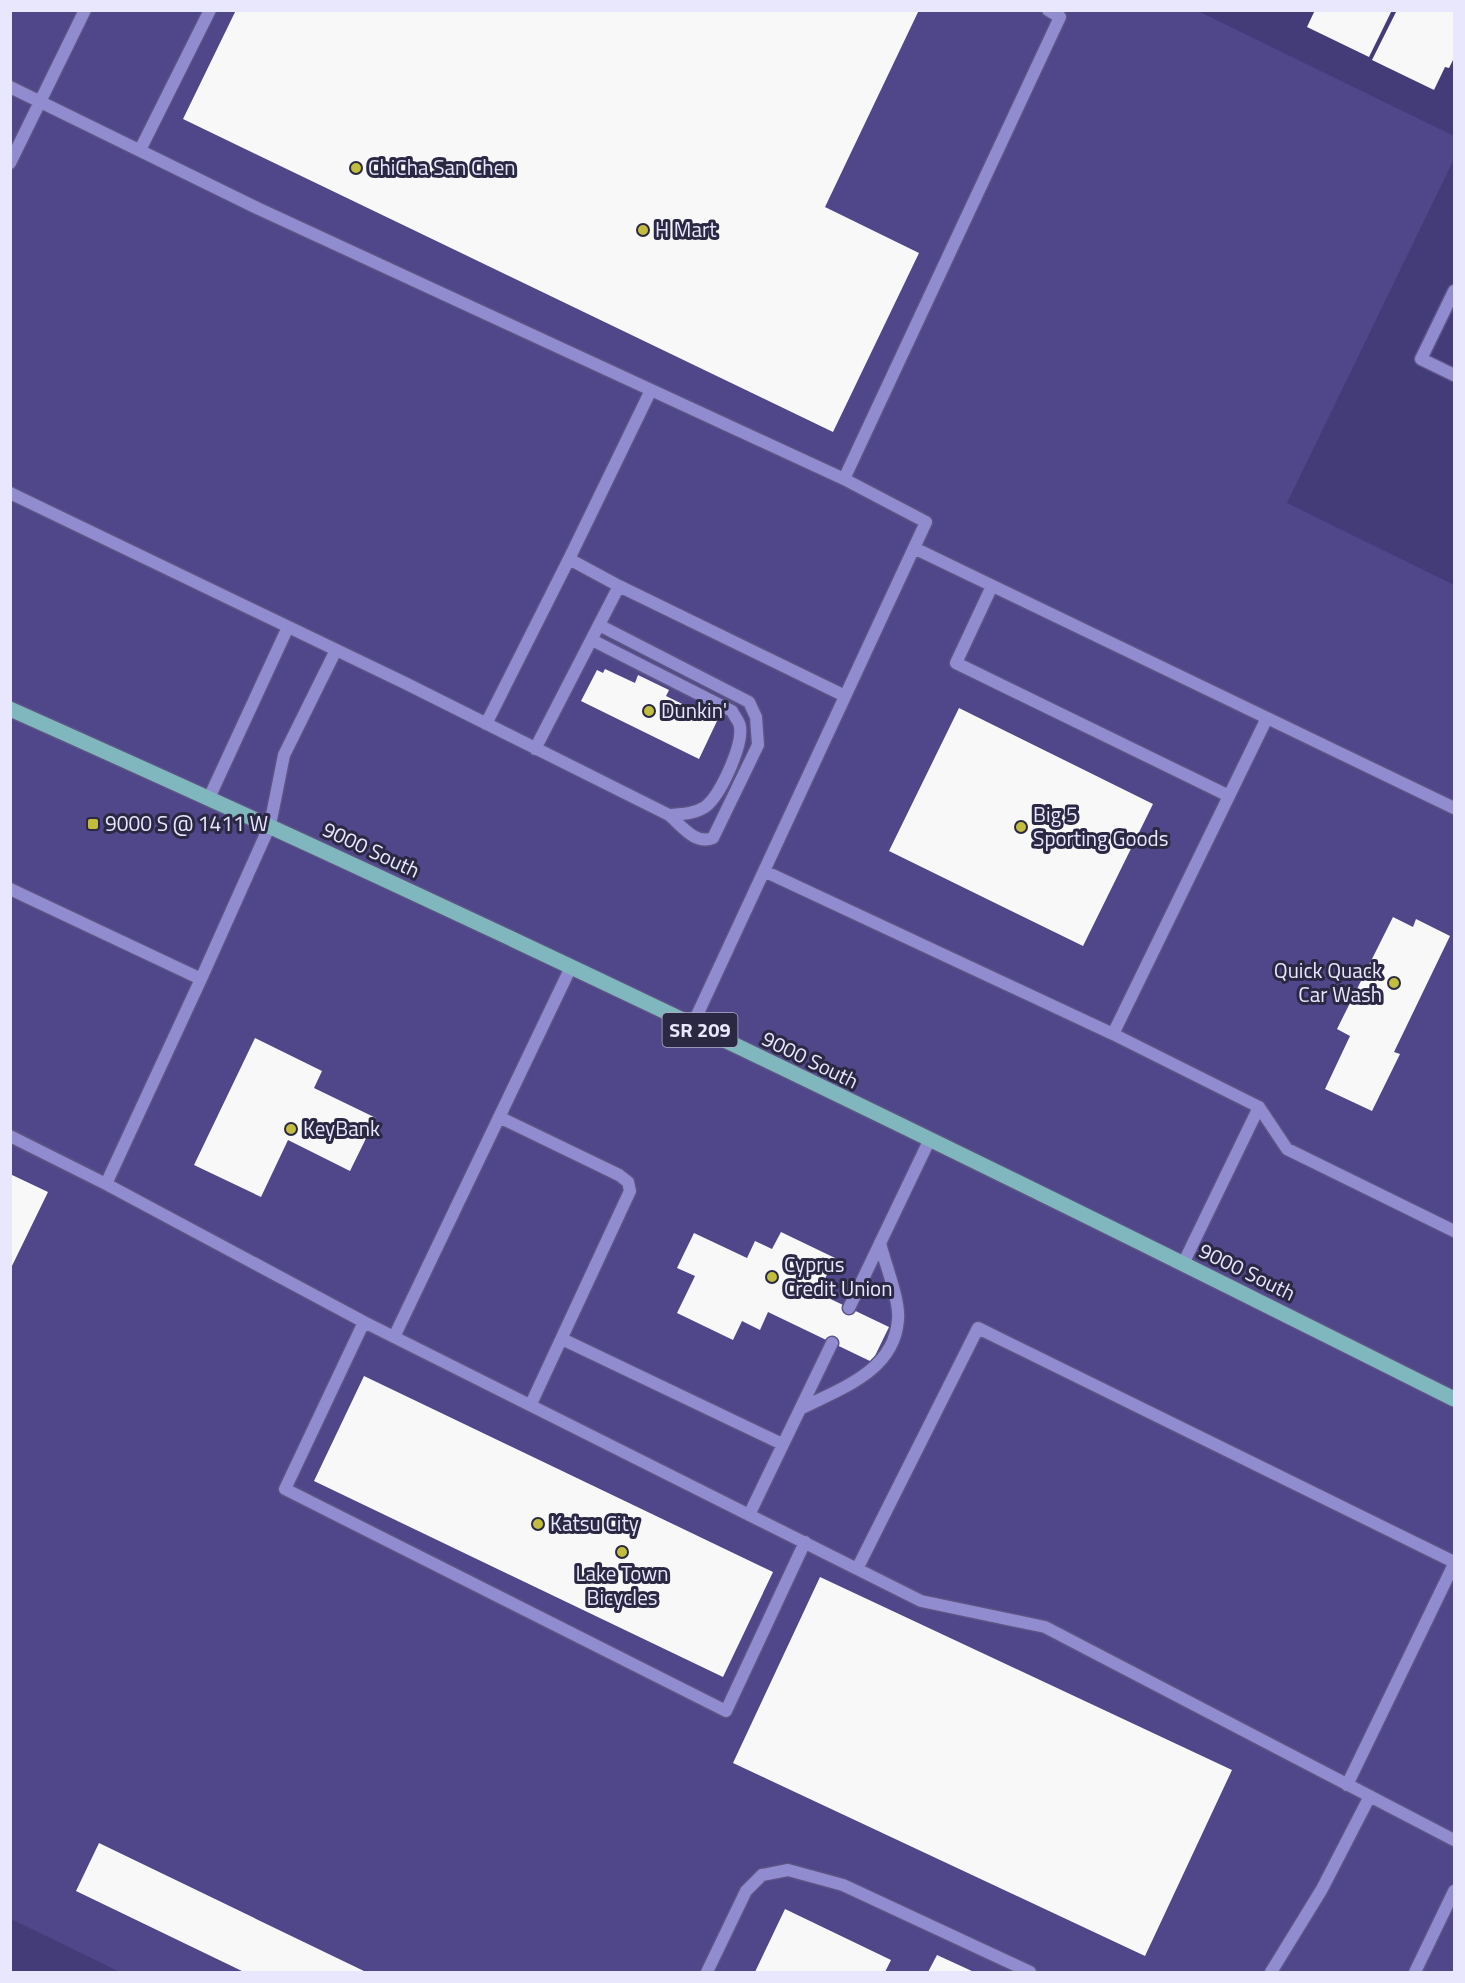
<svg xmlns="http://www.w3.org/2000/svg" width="1465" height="1983" font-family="'Titillium Web',sans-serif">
	<rect width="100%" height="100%" fill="#443b79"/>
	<!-- built -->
	<path fill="#50478a" d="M10,11H1198L1454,136V159L1287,503L1454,585V1972H120L11,1919Z"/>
	<!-- building -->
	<path fill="#f8f8f8" d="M236,10H919L825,207L919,253L833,432L183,119Z
		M1315,10H1392L1369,57L1307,27Z
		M1397,10H1454V58L1449,68L1445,67L1434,90L1372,60Z
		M605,669L635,683L638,675L669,690L666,696L717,721L699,759L581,701L597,670L603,673Z
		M959,708L1153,804L1083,946L889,851Z
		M1393,917L1413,927L1416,919L1450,936L1394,1052L1400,1054L1372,1111L1325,1089L1350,1036L1337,1029Z
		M255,1038L322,1071L314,1088L376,1118L350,1171L288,1140L261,1197L194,1165Z
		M10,1174L48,1192L10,1270Z
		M781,1232L835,1258L818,1293L889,1327L872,1362L768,1312L760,1330L742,1321L733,1340L677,1313L695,1276L677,1268L694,1233L747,1258L755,1241L772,1249Z
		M364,1376L773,1572L723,1677L314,1481Z
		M820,1577L1232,1770L1145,1956L733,1763Z
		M99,1843L366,1972H244L76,1891Z
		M785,1909L891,1960L885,1972H755Z
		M937,1955L974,1972H928Z"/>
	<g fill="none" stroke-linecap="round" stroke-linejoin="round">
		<!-- service casing -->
		<g stroke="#5c5485" stroke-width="15">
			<path id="service" d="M10,87L257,208L844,479L926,522L692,1026
				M140,150L210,10
				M10,163L85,10
				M1454,291L1421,359L1454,375
				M844,479L1060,17L1048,10
				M10,493L405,683L669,815C682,826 695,845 713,838L758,745L756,717L749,702L599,625
				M914,548L1454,808
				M569,559L651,390
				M992,586L956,663L1229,796
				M592,640L732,711C734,716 740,722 740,727C743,746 720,796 705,807C694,814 681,814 669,815
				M486,724L569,559L619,586
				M535,749L619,586L845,696
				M209,798L288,627
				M764,871L1113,1034
				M10,889L201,979L270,825L284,755L336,650
				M1259,1107L1113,1034L1267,718
				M499,1117L619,1175L628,1182L630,1191L531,1404
				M10,1136L106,1184L364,1322L921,1601L1045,1627L1454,1840
				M106,1184L201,979
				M1183,1264L1259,1107L1287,1149L1454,1231
				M849,1308L929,1141
				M364,1322L285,1489L726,1711L805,1542
				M394,1337L571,967
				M562,1339L782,1444
				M800,1409C839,1389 894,1372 898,1320C900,1300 885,1264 880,1243
				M749,1515L832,1343
				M858,1567L978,1328L1454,1562
				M1347,1785L1454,1564
				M707,1972L746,1891L762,1875L788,1870L843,1885L1030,1972
				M1271,1972L1322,1889L1370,1796"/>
		</g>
		<!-- tertiary casing -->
		<g stroke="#5c5485" stroke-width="15">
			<path id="tertiary" d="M1415,1972L1454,1891"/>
		</g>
		<!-- primary casing -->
		<g stroke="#5c5485" stroke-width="18">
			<path id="primary" d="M10,709C498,926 978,1160 1454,1399"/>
		</g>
		<!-- service -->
		<use href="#service" stroke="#918bd0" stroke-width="12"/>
		<!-- tertiary -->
		<use href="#tertiary" stroke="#918bd0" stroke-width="12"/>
		<!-- primary -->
		<use href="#primary" stroke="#80b6bd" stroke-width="15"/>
	</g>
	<!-- markers -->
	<g fill="#c2bd3f" stroke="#2b2844" stroke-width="2">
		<circle cx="356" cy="168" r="6"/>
		<circle cx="643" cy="230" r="6"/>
		<circle cx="649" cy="711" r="6"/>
		<rect x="87" y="818" width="12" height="12" rx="3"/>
		<circle cx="1021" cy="827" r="6"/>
		<circle cx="1394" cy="983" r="6"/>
		<circle cx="291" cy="1129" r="6"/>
		<circle cx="772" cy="1277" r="6"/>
		<circle cx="538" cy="1524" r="6"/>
		<circle cx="622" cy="1552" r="6"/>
	</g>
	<g text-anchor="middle" stroke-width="6" stroke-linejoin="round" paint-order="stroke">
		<!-- shield labels -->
		<rect fill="#2b2844" stroke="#afaec6" stroke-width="1.5" x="662.5" y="1013" width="75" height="34" rx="4.5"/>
		<g font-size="20" font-weight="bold" fill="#e8e7fe">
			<text x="700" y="1037">SR 209</text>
		</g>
		<!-- poi labels -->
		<g font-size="21" fill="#e8e7fe" stroke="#2b2844" text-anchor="start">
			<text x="368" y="175">ChiCha San Chen</text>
			<text x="655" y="237">H Mart</text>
			<text x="661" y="718">Dunkin'</text>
			<text x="1033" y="822">Big 5<tspan x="1033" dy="24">Sporting Goods</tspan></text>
			<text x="105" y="831">9000 S @ 1411 W</text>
			<text x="1382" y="978" text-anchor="end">Quick Quack<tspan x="1382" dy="24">Car Wash</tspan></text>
			<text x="303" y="1136">KeyBank</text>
			<text x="784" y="1272">Cyprus<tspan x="784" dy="24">Credit Union</tspan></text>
			<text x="550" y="1531">Katsu City</text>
			<text x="622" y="1581" text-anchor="middle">Lake Town<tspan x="622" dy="24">Bicycles</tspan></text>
		</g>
		<!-- street labels -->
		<g font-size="21" fill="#e8e7fe" stroke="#2b2844">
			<text transform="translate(371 850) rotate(25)" y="7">9000 South</text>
			<text transform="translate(810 1060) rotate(26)" y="7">9000 South</text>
			<text transform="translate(1247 1272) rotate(26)" y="7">9000 South</text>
		</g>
	</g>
	<!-- border -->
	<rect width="1465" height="1983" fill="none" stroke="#e8e7fe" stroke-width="24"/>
</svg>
